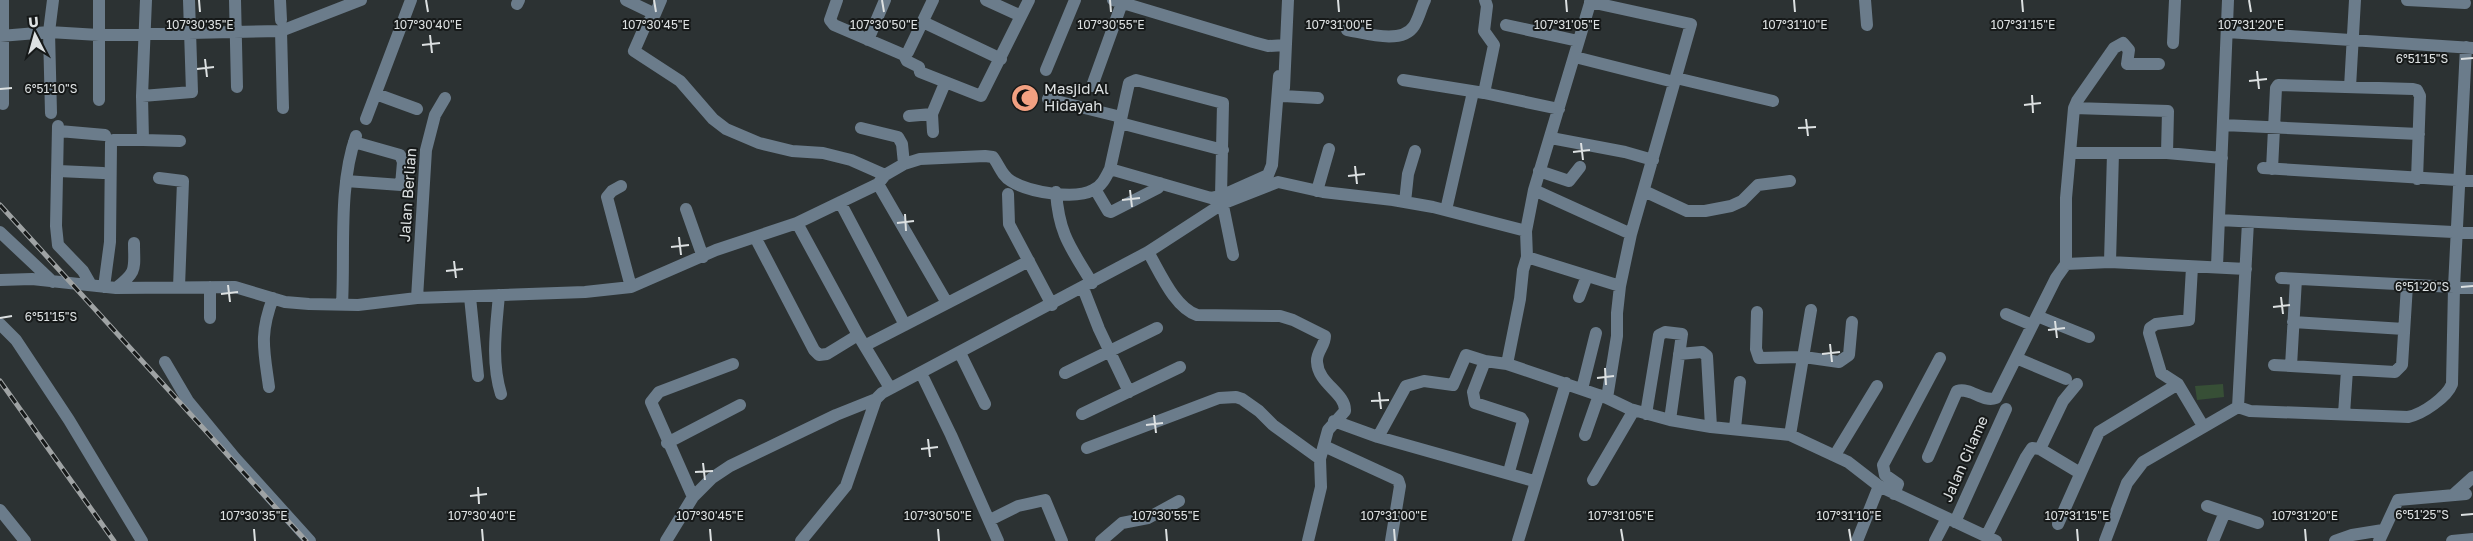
<svg xmlns="http://www.w3.org/2000/svg" width="2473" height="541" font-family="'Golos Text',sans-serif">
	<rect width="100%" height="100%" fill="#2c3233"/>
	<!-- green -->
	<path fill="#374f36" d="M2223,384L2224,397L2197,400L2195,386Z"/>
	<g fill="none" stroke-linecap="round" stroke-linejoin="round">
		<!-- minor -->
		<path stroke="#6b7c8b" stroke-width="12" d="M99,0V100
			M235,0L237,87
			M280,0L281,20
			M626,0L655,14
			M661,0L655,14L645,26L634,51L680,81L713,119L726,129L759,143L792,151L823,153L851,160L885,175
			M837,0L830,20L834,25L904,55L908,52L933,0
			M986,0L1021,16
			M1113,0L1253,42L1268,46L1286,45
			M1865,0L1867,25
			M2407,0L2465,3
			M1590,2L1691,24L1631,234L1620,286L1617,313V336L1607,398
			M517,4L519,0
			M923,22L1001,59
			M1506,25L1578,41
			M1347,30C1365,33 1402,45 1414,26C1419,18 1421,8 1425,0
			M281,31L283,108
			M2227,32L2473,48
			M0,36L49,32L99,35L281,31L361,0
			M868,40L885,0
			M2173,43L2175,0
			M904,55L907,61L919,67L920,72L981,96L1029,0
			M1575,57L1674,82
			M1046,70L1075,0
			M1676,78L1773,101
			M1403,80L1484,93L1559,109
			M1092,86L1122,3
			M2350,87L2355,0
			M1284,88L1288,0
			M1484,93L1494,45L1484,31L1487,6L1485,0
			M376,94L417,109
			M142,96L192,92L189,0
			M1283,96L1318,98
			M1048,99L1121,117
			M3,104V0
			M2074,108L2168,111L2167,153
			M51,113L49,32L53,0
			M909,116L932,114
			M366,119L411,0
			M1120,123L1223,150
			M2223,125L2419,134
			M58,126L56,226L58,245L83,271L91,285
			M861,128L898,137L902,144L904,164
			M59,131L105,135
			M933,132L932,114L945,83
			M1551,138L1625,152L1653,160
			M143,140L180,141
			M2070,153H2167L2222,158
			M2263,168L2473,181
			M1110,169L1211,198L1221,196L1268,175L1272,165L1279,76
			M2272,169L2276,88L2278,85L2413,89L2417,90L2420,96L2417,179
			M58,171L103,173
			M1539,171L1569,181L1580,167
			M159,178L183,181L179,287
			M346,181L401,185L403,162L400,155L354,142
			M878,184L947,303
			M621,186L612,191L607,197L631,287
			M1095,189L1108,211L1111,212L1158,188L1160,183
			M1534,190L1631,234
			M1317,191L1329,149
			M1644,191L1687,211H1705L1731,206L1742,201L1758,185L1790,181
			M1056,192C1059,235 1071,248 1092,283
			M1008,194L1009,224L1052,305
			M840,202L905,325
			M1405,202L1408,174L1415,151
			M686,209L703,257
			M1446,210L1473,92
			M2219,220L2473,233
			M797,223L858,335L890,388
			M0,232L53,282
			M755,237L814,350L819,355L827,354L858,335
			M1148,252C1160,272 1174,307 1197,315L1280,316L1293,320L1325,336C1325,346 1316,352 1317,362C1318,384 1346,393 1345,411L1328,430L1320,459L1321,487L1308,541
			M1527,257L1620,286
			M2110,262L2113,153
			M2066,264V198L2074,108L2077,101L2114,48L2123,43L2129,50L2127,64H2159
			M2217,266L2228,0
			M2192,267L2189,320L2156,324L2150,328L2149,333L2161,373L2178,384L2203,426
			M2281,278L2473,288
			M0,280L32,279L116,288L235,287L285,302L309,304L358,305L417,298L585,292L631,287L716,250L797,223L878,184L885,175L904,164L920,159L985,156L993,157C999,165 1002,176 1011,181C1028,192 1075,200 1093,190C1102,186 1106,177 1110,169L1129,83L1136,80L1223,103L1221,196L1233,255
			M104,287L110,242L111,143L113,140H143L142,96L146,0
			M210,287V318
			M116,288C138,271 134,269 134,243
			M1083,288L1099,329L1129,392
			M499,295C496,329 491,361 501,394
			M470,297L478,376
			M1579,297L1587,276
			M417,298L426,150L435,115L445,98
			M342,304C345,251 338,187 356,136
			M1757,312L1756,349L1759,358L1804,357L1839,362L1849,355L1852,322
			M2006,314L2032,325
			M2037,316L2089,337
			M2293,322L2404,329
			M0,324L16,340L69,420L142,541
			M866,345L1029,261
			M960,353L985,404
			M1679,354L1702,352L1707,356L1711,427
			M2016,358L2066,379
			M1485,361L1473,392L1475,403L1521,418L1523,421L1510,468
			M165,362L188,401L235,458L310,541
			M1507,364L1520,299L1523,270L1527,257L1526,231L1534,190L1591,0
			M2274,365L2395,372L2402,365L2407,285
			M2291,366L2296,279
			M921,373L951,435L998,541
			M1065,373L1157,328
			M269,387C264,350 259,335 273,298
			M1582,389L1596,333
			M2238,407L2250,411L2408,417C2423,414 2447,397 2452,384L2454,287L2466,47
			M2238,407L2248,222
			M1082,414L1180,367
			M1646,414L1659,335L1665,332L1682,334L1670,420
			M2344,414L2347,370
			M1334,421L1378,437L1534,481
			M1735,428L1740,382
			M1585,435L1599,395
			M1790,435L1811,310
			M1378,437L1406,386L1424,381L1453,385L1466,355L1485,361L1507,364L1607,398L1630,409L1670,420L1711,427L1790,435L1848,462L1879,486L1996,541
			M667,443L740,405
			M1324,446L1398,480L1400,486L1391,541
			M1087,448L1219,398L1236,397L1242,399L1259,411L1273,425L1320,459
			M2040,449L2080,473
			M1835,455L1877,386
			M1928,457L1957,391C1971,387 1983,403 1996,398L2056,278L2066,264L2110,262L2246,269
			M1593,480L1634,410
			M1894,494L1898,484L1885,475L1883,465L1940,358
			M2453,495L2473,477
			M693,497L651,402L659,392L733,364
			M2207,506L2258,523
			M0,510L25,541
			M990,520L1018,506L1045,500L1062,541
			M1955,522L2006,409
			M2058,524L2099,432L2178,384
			M1986,537L2026,457L2032,448L2040,449L2063,401L2077,384
			M666,541L693,497L712,478L730,466L836,415L876,399
			M801,541L846,486L876,399L882,393L1148,252L1222,204L1278,182L1323,192L1393,200L1433,207L1526,231
			M1101,541L1122,523L1148,518L1179,501
			M1518,541L1566,383
			M1857,541L1879,486
			M1935,541L1947,518
			M2105,541L2127,483L2143,462L2238,407
			M2213,541L2225,512
			M2335,541L2352,535L2383,530
			M2379,541L2398,500L2466,494
			M2452,541L2473,539"/>
		<!-- rail casing -->
		<g stroke="#9fa3a4" stroke-width="5">
			<path id="rail" d="M0,205L306,541
				M0,381L114,541"/>
		</g>
		<!-- rail -->
		<use href="#rail" stroke="#161919" stroke-width="3" stroke-dasharray="9" stroke-linecap="butt"/>
	</g>
	<!-- ticks -->
	<path fill="none" stroke="#dde1e2" stroke-width="2" d="M199,0L200,12M426,0L428,12M654,0L656,12M882,0L884,12M1110,0L1111,12M1338,0L1339,12M1566,0L1567,12M1794,0L1795,12M2022,0L2023,12M2249,0L2251,12M430,35L432,53M422,45L440,43M205,59L207,77M2461,59L2473,58M197,69L214,67M2257,71L2259,89M2249,81L2267,79M0,89L12,88M2032,95L2033,113M2024,105L2041,103M1806,119L1808,136M1798,128L1816,127M1581,143L1583,160M1573,152L1590,150M1355,166L1357,184M1348,176L1365,174M1130,190L1132,207M1122,200L1140,198M905,214L906,231M897,223L914,221M679,237L681,255M671,247L689,245M454,261L456,278M446,271L463,269M228,285L230,302M2461,287L2473,286M221,294L238,292M2281,297L2283,314M2273,307L2290,305M0,318L12,316M2055,321L2057,338M2048,330L2065,328M1830,344L1832,362M1822,354L1840,352M1605,368L1606,385M1597,378L1614,376M1379,392L1381,409M1371,401L1389,400M1154,415L1156,433M1146,425L1163,423M928,439L930,457M921,449L938,447M703,463L705,480M695,472L713,471M478,487L479,504M470,496L487,494M2461,515L2473,514M254,529L255,541M482,529L483,541M710,529L711,541M938,529L939,541M1166,529L1167,541M1394,529L1395,541M1621,529L1623,541M1849,529L1851,541M2077,529L2078,541M2305,529L2306,541"/>
	<!-- icons -->
	<defs>
		<g id="mosque-disc" transform="scale(1.4375)"><circle r="9.5" fill="#f2a081" stroke="#161919"/><path d="M3.5-4.9A6 6 0 1 0 3.5 4.9A5 5 0 1 1 3.5-4.9Z" fill="#111"/></g>
	</defs>
	<g fill-rule="evenodd">
		<use href="#mosque-disc" x="1025" y="98"/>
	</g>
	<g text-anchor="middle" stroke-width="4" stroke-linejoin="round" paint-order="stroke">
		<!-- poi labels -->
		<g font-size="15" fill="#dde1e2" stroke="#161919" text-anchor="start">
			<text x="1044" y="94">Masjid Al<tspan x="1044" dy="17">Hidayah</tspan></text>
		</g>
		<!-- street labels -->
		<g font-size="15" fill="#dde1e2" stroke="#161919">
			<text transform="translate(408 195) rotate(-86)" y="5">Jalan Berlian</text>
			<text transform="translate(1965 459) rotate(-66)" y="5">Jalan Cilame</text>
		</g>
	</g>
	<g font-size="12" text-anchor="middle" fill="#dde1e2" stroke="#161919" stroke-width="4" stroke-linejoin="round" paint-order="stroke">
		<text x="200" y="29">107°30'35"E</text>
		<text x="428" y="29">107°30'40"E</text>
		<text x="656" y="29">107°30'45"E</text>
		<text x="884" y="29">107°30'50"E</text>
		<text x="1111" y="29">107°30'55"E</text>
		<text x="1339" y="29">107°31'00"E</text>
		<text x="1567" y="29">107°31'05"E</text>
		<text x="1795" y="29">107°31'10"E</text>
		<text x="2023" y="29">107°31'15"E</text>
		<text x="2251" y="29">107°31'20"E</text>
		<text x="2422" y="63">6°51'15"S</text>
		<text x="51" y="93">6°51'10"S</text>
		<text x="2422" y="291">6°51'20"S</text>
		<text x="51" y="321">6°51'15"S</text>
		<text x="2422" y="519">6°51'25"S</text>
		<text x="254" y="520">107°30'35"E</text>
		<text x="482" y="520">107°30'40"E</text>
		<text x="710" y="520">107°30'45"E</text>
		<text x="938" y="520">107°30'50"E</text>
		<text x="1166" y="520">107°30'55"E</text>
		<text x="1394" y="520">107°31'00"E</text>
		<text x="1621" y="520">107°31'05"E</text>
		<text x="1849" y="520">107°31'10"E</text>
		<text x="2077" y="520">107°31'15"E</text>
		<text x="2305" y="520">107°31'20"E</text>
	</g>
	<!-- north arrow -->
	<g transform="translate(35 35) rotate(354)" stroke="#161919" stroke-width="4" paint-order="stroke">
	<path d="M0-4L9 19L0 12L-9 19Z" fill="#dde1e2"/>
	<text y="-8" font-size="14" font-weight="bold" text-anchor="middle" fill="#dde1e2">U</text>
	</g>
</svg>
